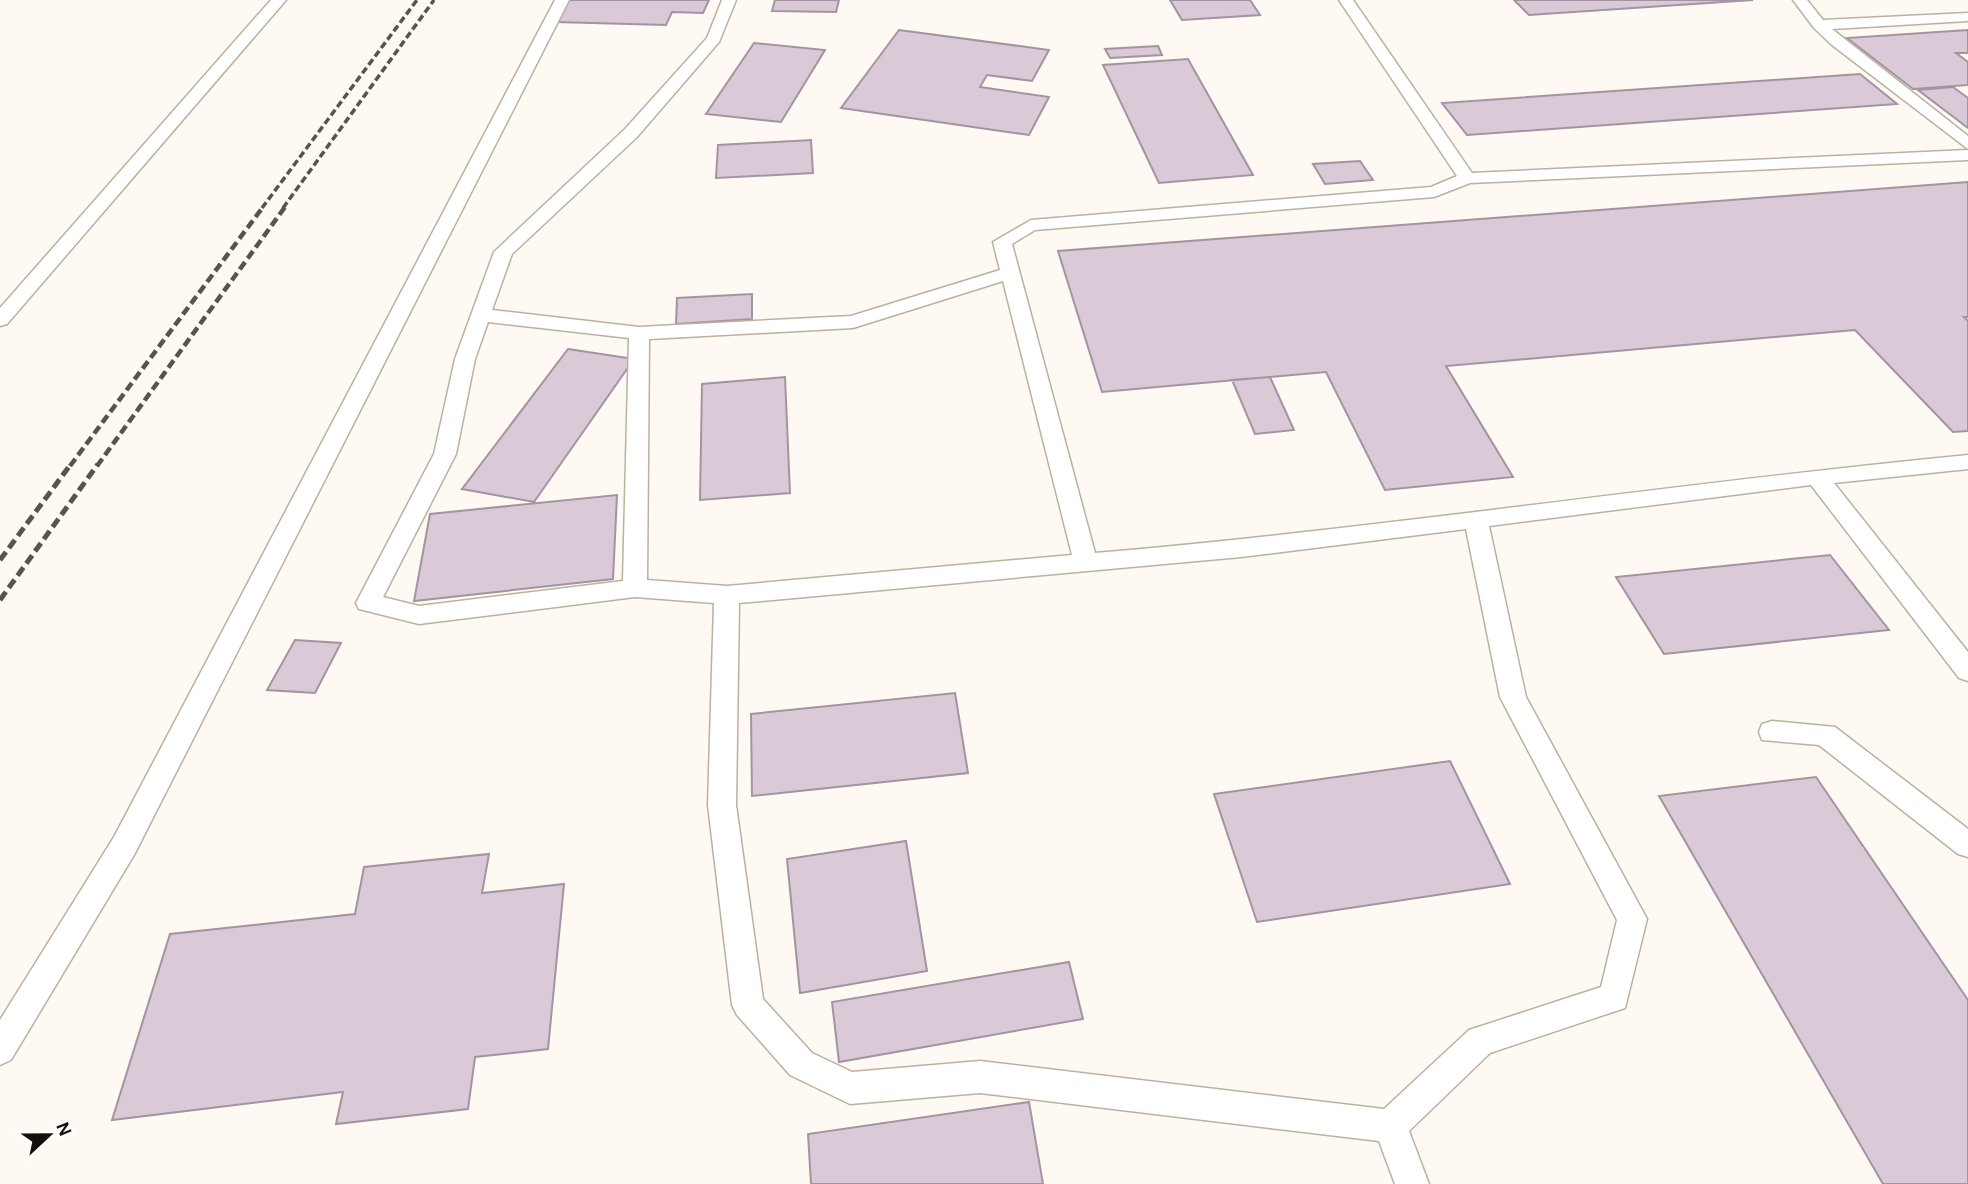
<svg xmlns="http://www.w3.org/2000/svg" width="1968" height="1184" font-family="Karla,sans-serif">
	<rect width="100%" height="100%" fill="#fef9f2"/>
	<!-- building -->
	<path fill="#dac9d7" stroke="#a493a0" stroke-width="2" d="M569,0H709L703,13L672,12L666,25L556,22Z
		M775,0H839L836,12L772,11Z
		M1170,0H1250L1260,15L1182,20Z
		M1514,0H1753L1529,15Z
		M899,30L1049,50L1032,81L987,75L980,87L1049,97L1029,135L841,108Z
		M1968,30V53H1956L1968,62V85L1913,89L1847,38Z
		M754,43L825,50L781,122L706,114Z
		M1158,46L1162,55L1110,58L1105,49Z
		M1188,59L1253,175L1159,183L1103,65Z
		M1860,74L1897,104L1467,135L1442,103Z
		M1953,87L1968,98V128L1918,90Z
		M811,140L813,173L716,178L718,145Z
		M1360,161L1373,180L1325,184L1313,164Z
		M1968,182V317H1964L1968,321V431L1953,432L1855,330L1446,366L1513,477L1385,490L1326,372L1102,392L1058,251Z
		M752,294V319L676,324L677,298Z
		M568,349L634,359L534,502L462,489Z
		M785,377L790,493L700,500L702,384Z
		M1270,377L1294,430L1255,434L1232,380Z
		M617,495L613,579L414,601L430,514Z
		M1830,555L1889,630L1664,654L1616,577Z
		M295,640L341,643L315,693L267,690Z
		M955,693L968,773L752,796L751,714Z
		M1450,761L1510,884L1257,922L1214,794Z
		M1816,777L1968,1000V1184H1883L1659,796Z
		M906,841L927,971L800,993L787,859Z
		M489,854L482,893L564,884L548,1049L475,1057L468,1109L336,1124L343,1092L112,1120L170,934L355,914L364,867Z
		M1069,962L1083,1019L839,1062L832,1002Z
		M1029,1102L1043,1184H811L808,1134Z"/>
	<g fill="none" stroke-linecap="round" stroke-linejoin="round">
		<!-- lane casing -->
		<g stroke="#bcb19f" stroke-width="3">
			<path id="lane" d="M271,0H286L7,324L0,326V308Z
				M555,0H569L134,855L11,1060L0,1065V1020L114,837Z
				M722,0H736L719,42L637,137L512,254L492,310L639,327L851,316L1000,270L993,242L1031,220L1431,187L1457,176L1339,0H1353L1472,173L1968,150V160L1470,183L1434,197L1035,230L1012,244L1095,553C1387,528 1677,483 1968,455V469L1834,483L1968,652V681L1959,678L1811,485L1489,526L1526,697L1647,919L1625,1008L1490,1053L1409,1131L1429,1184H1395L1379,1141L980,1093L850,1104L790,1075L737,1015L732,1005L708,805L714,603L635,597L419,624L359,609L356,603L434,454L455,359L494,252L625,129L707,38ZM1003,281L1072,555L727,586L647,580L649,339L853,328ZM488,322L629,338L623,581L419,606L383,597L456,454L475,359ZM1466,529L1500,697L1617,920L1601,987L1469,1030L1384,1109L980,1061L852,1072L812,1053L763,999L736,805L739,603L1241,557Z
				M1793,0H1807L1823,20L1968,13V21L1832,29L1968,136V149L1832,45L1814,28Z
				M1772,721L1835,727L1968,829V857L1958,854L1819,745L1762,740L1759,732L1762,724Z"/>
		</g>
		<!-- lane -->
		<use href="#lane" fill="#fff" fill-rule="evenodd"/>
		<!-- rail-far2 -->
		<path stroke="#57534d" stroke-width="3.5" stroke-dasharray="7 3.5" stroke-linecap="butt" d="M262,208L417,0
			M283,208L434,0"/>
		<!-- rail-far1 -->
		<path stroke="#57534d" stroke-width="4.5" stroke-dasharray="9 4.5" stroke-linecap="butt" d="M70,466L263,207
			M97,466L285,207"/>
		<!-- rail -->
		<path stroke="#57534d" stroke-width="5" stroke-dasharray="10 5" stroke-linecap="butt" d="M0,560L71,464
			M0,600L98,464"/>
	</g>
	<!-- north arrow -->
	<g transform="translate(49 1135) rotate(68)" stroke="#ffffff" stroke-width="5" paint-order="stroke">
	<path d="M0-5L12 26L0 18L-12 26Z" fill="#14100a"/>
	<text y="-10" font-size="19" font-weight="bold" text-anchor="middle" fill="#14100a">N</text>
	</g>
</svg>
